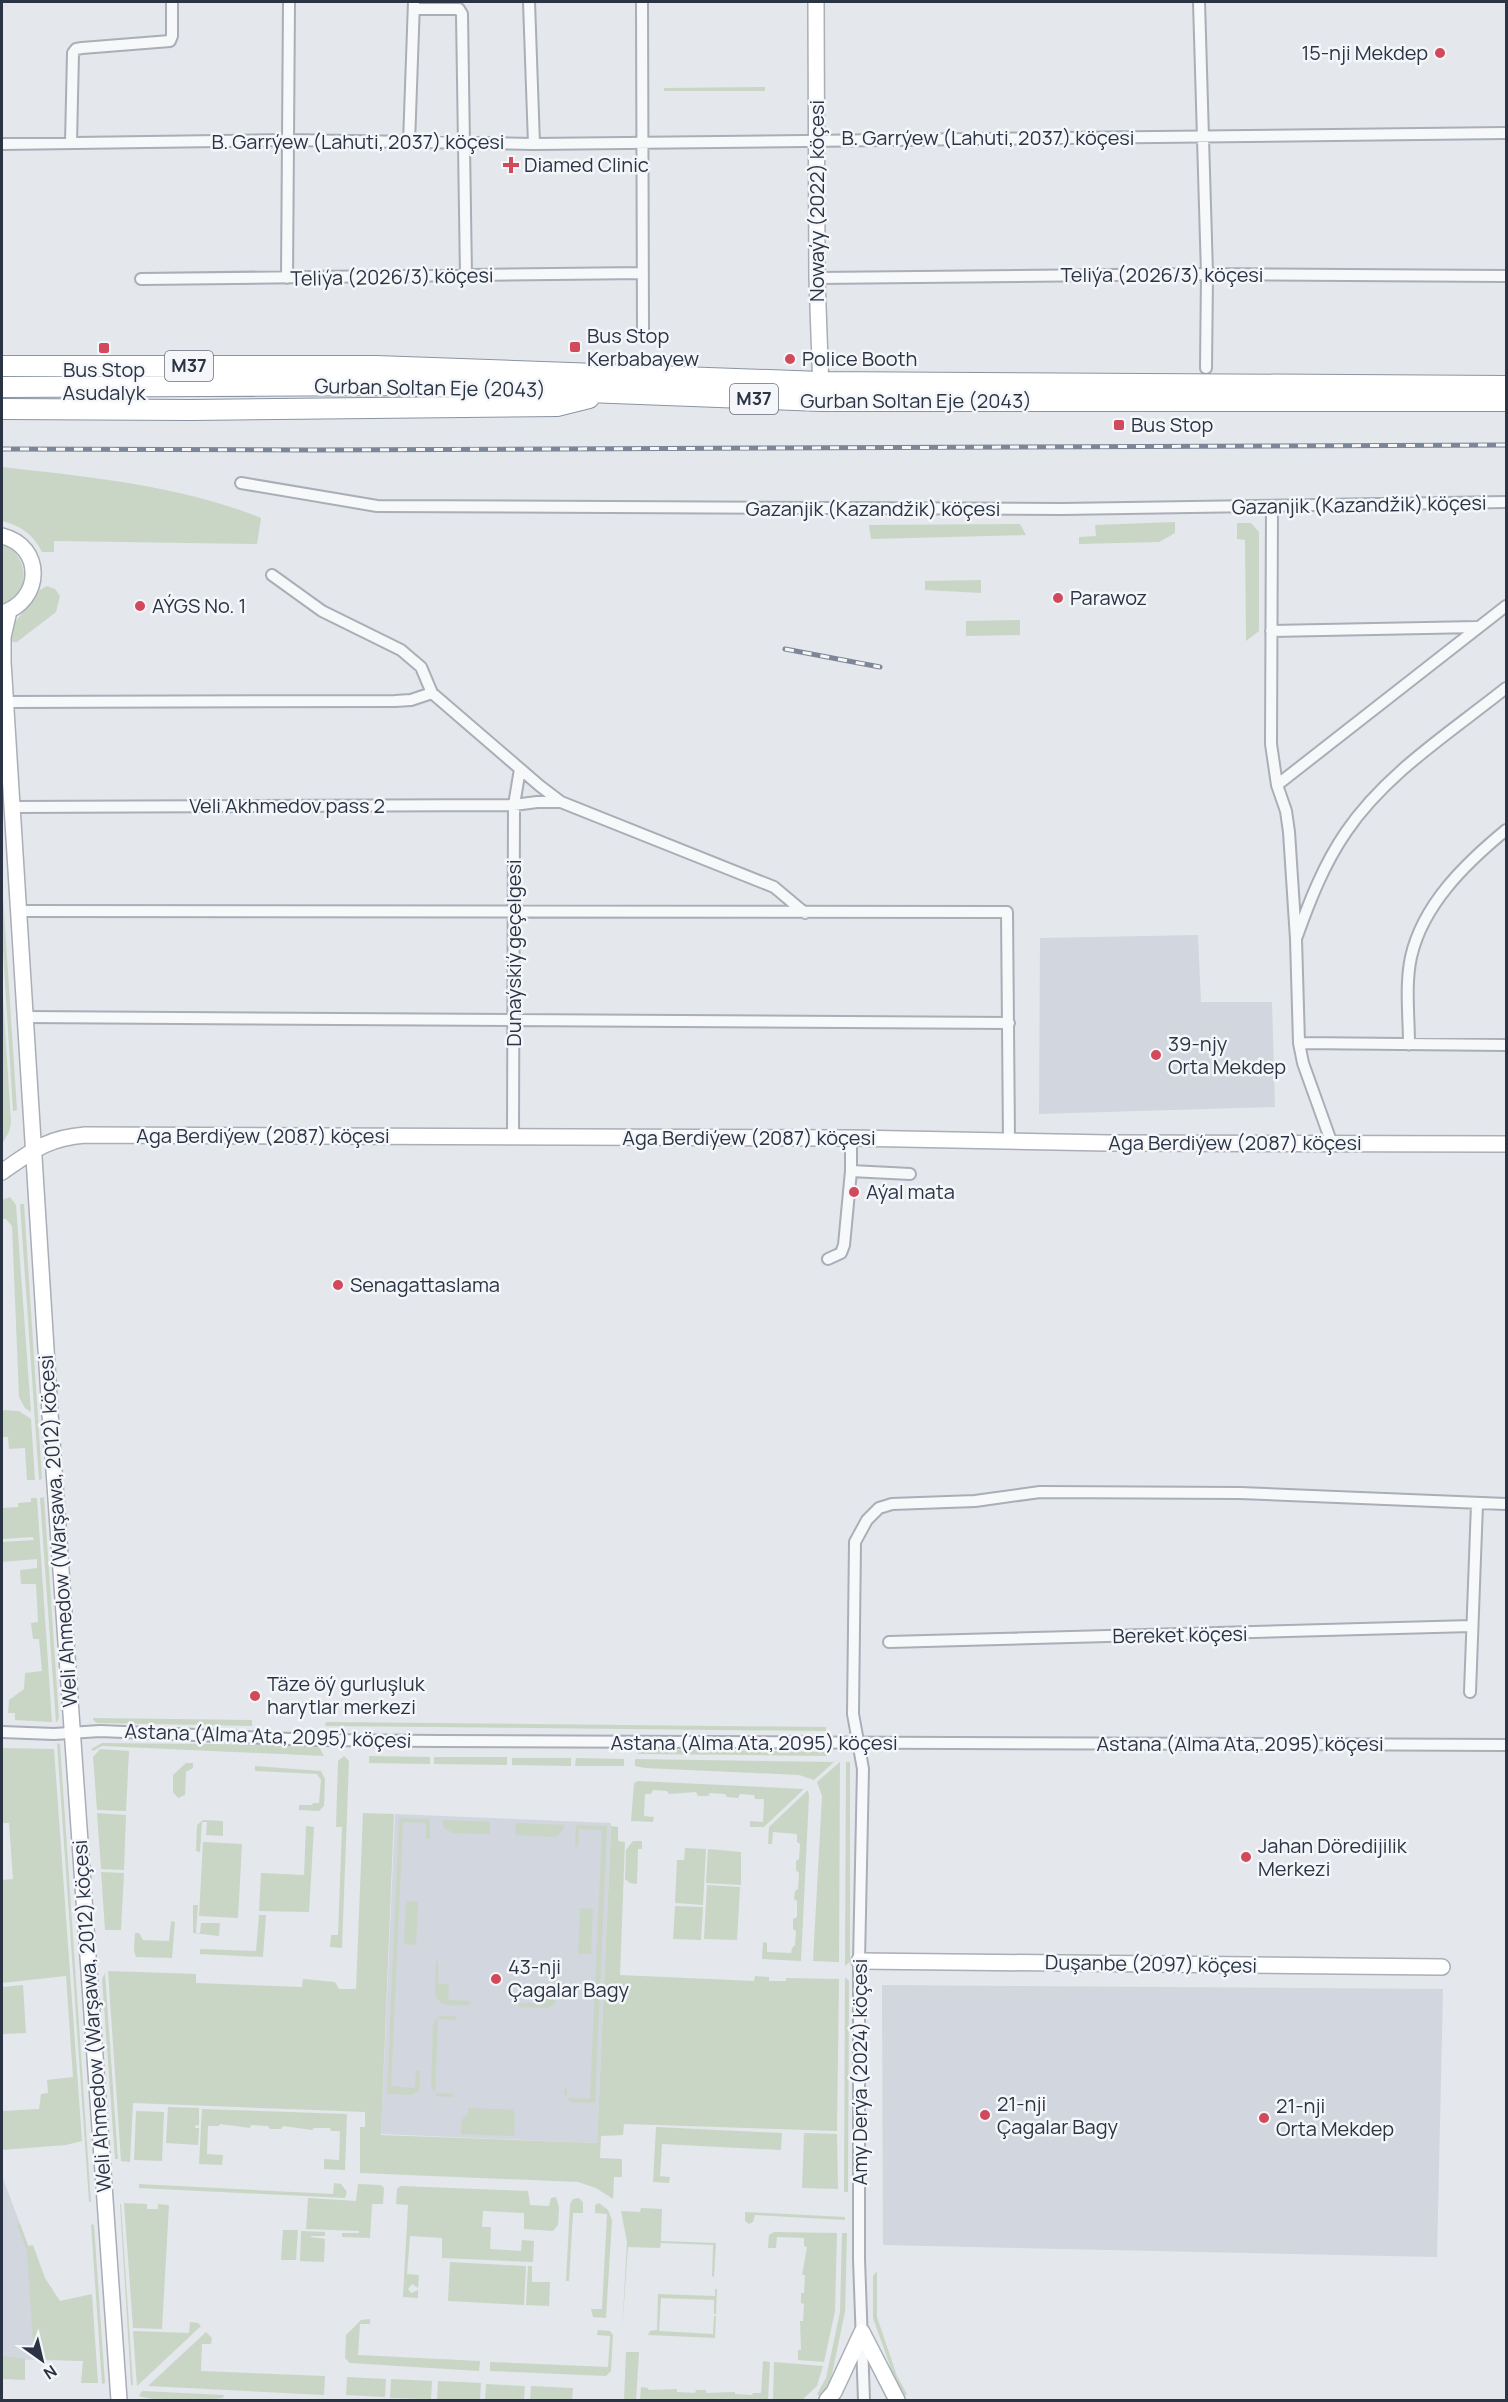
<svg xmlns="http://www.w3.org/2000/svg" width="1508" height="2402" font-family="Manrope,sans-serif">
	<rect width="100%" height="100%" fill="#e4e7ec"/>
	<!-- built -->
	<path fill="#d2d6de" d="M1198,935L1201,1002H1272L1275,1107L1039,1114L1040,938Z
		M395,1814L611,1823L597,2143L381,2134Z
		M882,1985L1443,1989L1437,2257L883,2245Z
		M2,2176L48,2298L87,2361L2,2359Z"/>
	<!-- green -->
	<path fill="#c9d6c5" d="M765,87V91H664V88Z
		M2,467C89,477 179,485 261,518L257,544L54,541V552H42C34,535 20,525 2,521Z
		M1175,522V533L1159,542L1079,544V537L1096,536L1095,525Z
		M1237,523H1251L1259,532V631L1246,641L1245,540L1237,539Z
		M1020,524L1026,535L871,539L869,525Z
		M2,544C30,555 32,594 2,605Z
		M981,580V593L925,590V581Z
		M47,586L55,589L60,596L56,612L17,642H13L11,640L13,625L40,590Z
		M1020,620V635L966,636V621Z
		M2,881L17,1110L13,1111L2,935Z
		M2,980L11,1123L9,1132L2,1144Z
		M10,1197L16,1205L31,1412L25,1408L19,1397L12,1226L6,1219H2V1200Z
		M20,1204H24L42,1479L39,1480Z
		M2,1410L19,1411L31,1419L35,1480H27L25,1448L9,1449L8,1437H2Z
		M44,1497L59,1718L56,1723L40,1498Z
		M31,1498H37L52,1722L15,1720V1713H8L9,1700L24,1689L25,1673L42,1671L39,1639H33L31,1623L38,1622L36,1584H21L20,1570L37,1568V1559L2,1562V1542L34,1540L33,1537L2,1539V1508L18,1507V1503L31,1502Z
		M93,1718L252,1720V1726L97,1723L93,1720Z
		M326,1722L826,1727V1731L325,1726Z
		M57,1743L60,1744L91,2202H89Z
		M102,1743L313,1745L319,1747L324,1756L102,1746L93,1751L91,1749Z
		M2,1748L54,1749L82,2141L66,2145L2,2150V2111L39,2109L41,2094L48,2093L47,2080L73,2077L66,1976L2,1983V1880L13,1879L9,1823H2Z
		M100,1749L129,1751L126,1811L97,1810L93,1757Z
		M641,1749L827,1752V1756L637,1754Z
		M344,1756L349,1761L342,1948L330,1947L331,1935H338L342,1827H336L338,1761Z
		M369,1756L430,1757V1764L369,1763Z
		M434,1757H507V1765L434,1764Z
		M512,1758H571V1766L512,1765Z
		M576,1758L624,1759V1766H575Z
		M635,1759L834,1762L814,1780L799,1775L645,1768L635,1766Z
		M840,1762L839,1962L813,1961L822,1796L817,1782Z
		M846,1762H850V1962L845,1966Z
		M186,1763H193V1768L186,1772L185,1795L178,1798L173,1792V1775Z
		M255,1766L321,1771L325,1779L324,1806L319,1811L299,1810V1805H312L313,1803H319L321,1780L317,1774L255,1771Z
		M638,1781L804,1789L764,1827H750V1821L763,1822L764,1799H755L754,1795L740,1794L738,1798L727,1797L725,1794L710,1793L708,1796H698L696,1792L669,1794L667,1791L653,1790L651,1794H645L644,1816L654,1817L653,1822L631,1821L634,1783Z
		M808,1790L809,1796L801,1961L762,1959L763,1942L767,1943V1952L791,1953L792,1948L795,1945L796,1931L793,1929V1919L797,1917V1901L794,1899L795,1891L798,1889L799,1873L796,1870V1861L799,1859L800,1844L797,1842V1834L773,1832L772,1844H768L769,1827Z
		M97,1813L126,1815L124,1870L101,1869Z
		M363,1813L394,1814L381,2135L597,2143L611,1826L618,1827V1841L625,1842L620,1975L754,1981L755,1976L769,1977V1981H786V1978L839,1979L837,2131L624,2124L623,2135L601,2136L600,2158L622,2159V2177H614L613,2199L596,2188L578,2182L360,2173V2127H365V2112L133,2103L130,2162L121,2161L108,1971L196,1974V1983L302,1987L303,1979L335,1982L339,1989H356Z
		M399,1818L430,1819V1839H426V1823L403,1822L391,2086L415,2088L416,2071H420L419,2090L412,2095L387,2094Z
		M203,1820L223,1821V1836L206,1835L207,1822H202L200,1852L196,1851L197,1825Z
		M442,1820L490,1822V1834L453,1833L444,1828Z
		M516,1823L564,1825L562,1832L555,1837L515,1835Z
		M576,1825L607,1826L595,2103L570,2102L564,2094V2089H567V2098L590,2099L602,1830L579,1829L578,1847H575Z
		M306,1826L314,1827L309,1912L259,1911L261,1873L304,1875Z
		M633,1841H642V1849H638L637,1884L630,1883L625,1879L626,1850Z
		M203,1842L242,1844L238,1918L199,1916Z
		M685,1848L706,1849L703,1905L675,1903L677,1860H684Z
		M708,1849L741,1852V1885L706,1883Z
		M101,1872L124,1873L121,1930H105Z
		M707,1885L740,1887L737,1940L704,1939Z
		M406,1901L418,1902L416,1945L404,1944Z
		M193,1905H198L196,1933H200L201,1923H220L219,1936L193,1933Z
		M675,1906L703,1907L701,1940L673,1939Z
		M580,1908L593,1909L591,1954H578Z
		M259,1915H266L263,1957L200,1954V1949L256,1951Z
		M171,1921L175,1922L172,1958L136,1957L134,1951L135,1933H139L143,1940L169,1941Z
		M436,1961H438V1984H449L448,2000L470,2001V2005C457,2005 440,2008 435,1995Z
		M555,1965L558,1966L555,2004L548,2008L519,2007V2003H544L545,1989H554Z
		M105,1973L118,2159H115L102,1979Z
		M845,1977L849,1981L848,2192H844Z
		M23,1985L26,2033L2,2034V1987Z
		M440,2016H456V2020L438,2019L435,2093L453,2094V2097L437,2096L431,2087L433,2024Z
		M168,2107L199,2108V2125L195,2126V2128H199L198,2145L166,2143Z
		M468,2108L513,2110L515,2115L514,2136L461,2134L462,2120L468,2113Z
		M202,2109L347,2114L345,2170L324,2169V2159L339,2160L340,2131H331L330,2128H314L312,2130L283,2126L281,2129H270L268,2126L251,2125L250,2128L220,2124L219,2126H208L207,2154L223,2155L222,2165L199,2164Z
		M136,2111L164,2112L162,2161L134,2160Z
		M656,2127L782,2133L781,2150L662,2144L660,2176L670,2177L669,2183L653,2182Z
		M804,2133L837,2134L838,2189L802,2188Z
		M334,2183L341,2184L347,2192L345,2198L139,2188V2184L333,2194Z
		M358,2184L381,2185L384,2188L383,2204H372L370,2238L342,2237V2233H359V2231L306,2229L308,2198L356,2201Z
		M400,2186L528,2191L530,2205L549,2206L551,2198L556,2197L559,2207L558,2225L553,2231L524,2229V2213L483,2211L482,2227H491L490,2249L521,2251L522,2240L534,2241L533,2262L442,2258V2238L410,2236L407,2274L419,2275L418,2288L412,2284L408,2289L411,2293L418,2290V2298L403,2297L408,2205L396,2204L397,2189Z
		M579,2198L583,2202V2213H573L569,2281H566L570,2204L573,2199Z
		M124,2203L147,2204V2209H158V2204L169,2205L162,2329L133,2328Z
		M599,2203L608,2210L612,2220L606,2318L593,2317L591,2309H602L607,2214L595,2213V2205Z
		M120,2204H121L133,2385H131Z
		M641,2208L662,2209L661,2241L716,2243L714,2277L712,2276L713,2245L661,2243L660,2248L628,2247L622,2332L627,2242L621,2211L640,2212Z
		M745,2212L845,2217V2220L755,2215L753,2222L749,2224L745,2221Z
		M20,2224L28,2246L33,2245L45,2278L60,2301L92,2294L98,2383H81L83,2361L34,2359L27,2251L17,2225Z
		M91,2224L94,2225L105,2383L102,2384Z
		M283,2230H298L296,2260H281Z
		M301,2231L325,2232V2236H311L310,2237L325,2239L324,2262L300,2261Z
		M774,2232L837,2233L835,2311L824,2362L798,2360V2350H801L800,2321H803L804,2304L801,2303V2293H804L805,2275H802L807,2247L804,2246V2238L777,2237L776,2248H768L769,2235Z
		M842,2233H847L845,2312L831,2379L821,2397L817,2394L826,2378L840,2312Z
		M450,2262L526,2266L524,2305L448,2301Z
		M528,2266H532V2282H550L549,2306L526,2305Z
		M877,2271V2317L897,2376L907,2394L904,2396L894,2377L873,2318V2276Z
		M715,2289H717L716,2314H714V2300L661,2298L659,2331L713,2334L714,2316H716L715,2338L648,2335L650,2331L657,2330L658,2294L715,2296Z
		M370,2319V2324H360L358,2355L480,2361L479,2371L350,2363L345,2358L346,2335L361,2320Z
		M190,2322L198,2323L201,2326L137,2386L133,2331L189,2333Z
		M598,2330L610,2331L613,2335L611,2371L606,2376L490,2371V2362L608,2367L610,2336L597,2335Z
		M206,2332L212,2338L211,2344H202L201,2371L325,2376L324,2395L148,2386Z
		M626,2352H639L636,2400H624Z
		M2,2356L25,2359V2380L2,2379Z
		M763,2361L770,2362L768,2400H640L641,2387L648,2388L649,2390L677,2389V2392L695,2393L696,2390H706V2393L735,2392V2394L752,2395L753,2393H761Z
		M774,2362L823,2366L817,2386L802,2400H773Z
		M347,2377L386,2379L385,2397L346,2395Z
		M391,2379L432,2381L431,2399L390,2398Z
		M438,2381L481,2383L480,2400H437Z
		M486,2384L525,2386L524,2400H485Z
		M531,2386L573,2388L572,2400H530Z
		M142,2391L224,2395L223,2398C206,2400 154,2402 139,2396Z"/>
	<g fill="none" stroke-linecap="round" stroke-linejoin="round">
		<!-- street casing -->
		<g stroke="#a9aeb7" stroke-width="14">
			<path id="street" d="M529,2L534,144
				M642,2L643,332
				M1199,2L1207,274L1206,368
				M414,9H459L462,14L466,276
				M71,143L73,53L76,49L82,48L170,41L172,36V2
				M409,143L414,2
				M2,144L287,140L534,144L1506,133
				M287,278L289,2
				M817,278L1207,274L1506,276
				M141,279L643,273
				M241,483L377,506L1062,509L1506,502
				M1272,507L1271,744L1277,785L1286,811L1289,832L1296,939L1299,1043L1303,1063L1332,1144
				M272,575L322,611L401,650L421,667L432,693
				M1271,631L1477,627
				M5,702L395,701L411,700L432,693L540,786L561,802L774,887L805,913
				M1277,785L1506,606
				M12,807L514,805L537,802H561
				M18,911L1007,912L1009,1140
				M1297,936C1310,900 1324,864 1346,832C1386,773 1451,732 1506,688
				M25,1017L1009,1023
				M1299,1043L1506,1045
				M1409,1045C1409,1016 1405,985 1411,957C1423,904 1466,863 1506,830
				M513,1137L514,805L520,769
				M851,1171L910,1174
				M828,1259L841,1253L844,1245L851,1171V1138
				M889,1642L1471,1626
				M1470,1692L1477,1504
				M2,1732L54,1734L100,1731L317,1740L439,1741L1506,1745
				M864,2400L859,2259V1961L863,1769L853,1714L855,1542L867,1520L879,1508L892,1504L975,1501L1040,1492L1240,1493L1506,1504"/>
		</g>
		<!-- secondary casing -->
		<g stroke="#a9aeb7" stroke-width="18">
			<path id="secondary" d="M816,2L817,278L821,391
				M2,536C44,546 43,601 2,613
				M9,611L3,637V662L50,1413L119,2400
				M2,1172C32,1151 47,1138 85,1135L851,1138L1108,1143L1506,1144
				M859,1961L1442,1967
				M862,2332L897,2400
				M827,2400L834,2392L862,2332"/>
		</g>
		<!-- highway casing -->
		<g stroke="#8b94a3" stroke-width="22">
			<path id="highway" d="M2,366H376L821,382L1506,386
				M2,387L402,385L821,401H1506
				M2,409L191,410L557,406L589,398"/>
		</g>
		<!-- street -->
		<use href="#street" stroke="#f7f8fa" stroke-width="10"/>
		<!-- secondary -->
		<use href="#secondary" stroke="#fff" stroke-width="15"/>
		<!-- highway -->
		<use href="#highway" stroke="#fff" stroke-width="20"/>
		<!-- rail casing -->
		<g stroke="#7d8696" stroke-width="5">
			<path id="rail" d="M2,449L311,450L1506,445
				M785,649L880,667"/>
		</g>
		<!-- rail -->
		<use href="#rail" stroke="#f4f6f9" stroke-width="3" stroke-dasharray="9" stroke-linecap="butt"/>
	</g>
	<!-- markers -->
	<g fill="#d1495b" stroke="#f4f6f9" stroke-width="2">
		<circle cx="1440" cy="53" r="6"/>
		<path d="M508 156h6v6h6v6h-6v6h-6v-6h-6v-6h6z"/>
		<rect x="569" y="341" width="12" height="12" rx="3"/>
		<rect x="98" y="342" width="12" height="12" rx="3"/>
		<circle cx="790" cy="359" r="6"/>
		<rect x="1113" y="419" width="12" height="12" rx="3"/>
		<circle cx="1058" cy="598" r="6"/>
		<circle cx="140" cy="606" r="6"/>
		<circle cx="1156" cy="1055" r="6"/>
		<circle cx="854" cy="1192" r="6"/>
		<circle cx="338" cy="1285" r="6"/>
		<circle cx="255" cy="1696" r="6"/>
		<circle cx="1246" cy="1857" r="6"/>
		<circle cx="496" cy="1979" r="6"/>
		<circle cx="985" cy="2115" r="6"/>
		<circle cx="1264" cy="2118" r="6"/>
	</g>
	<g text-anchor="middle" stroke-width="5" stroke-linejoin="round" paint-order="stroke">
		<!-- shield labels -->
		<g fill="#f4f6f9" stroke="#676e7b" stroke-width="1.5">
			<rect x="165" y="351" width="48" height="30" rx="4.5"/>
			<rect x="730" y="384" width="48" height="30" rx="4.5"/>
		</g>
		<g font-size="18" font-weight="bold" fill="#2b3445">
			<text x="189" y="372">M37</text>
			<text x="754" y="405">M37</text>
		</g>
		<!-- poi labels -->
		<g font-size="20" fill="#2b3445" stroke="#f4f6f9" text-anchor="start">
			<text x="1428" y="60" text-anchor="end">15-nji Mekdep</text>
			<text x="524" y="172">Diamed Clinic</text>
			<text x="587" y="343">Bus Stop<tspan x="587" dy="23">Kerbabayew</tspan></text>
			<text x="802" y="366">Police Booth</text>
			<text x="104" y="377" text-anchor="middle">Bus Stop<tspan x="104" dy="23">Asudalyk</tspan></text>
			<text x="1131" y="432">Bus Stop</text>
			<text x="1070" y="605">Parawoz</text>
			<text x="152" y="613">AÝGS No. 1</text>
			<text x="1168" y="1051">39-njy<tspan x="1168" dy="23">Orta Mekdep</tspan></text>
			<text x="866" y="1199">Aýal mata</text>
			<text x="350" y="1292">Senagattaslama</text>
			<text x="267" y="1691">Täze öý gurluşluk<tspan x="267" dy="23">harytlar merkezi</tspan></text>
			<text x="1258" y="1853">Jahan Döredijilik<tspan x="1258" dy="23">Merkezi</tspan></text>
			<text x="508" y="1974">43-nji<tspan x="508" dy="23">Çagalar Bagy</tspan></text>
			<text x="997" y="2111">21-nji<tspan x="997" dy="23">Çagalar Bagy</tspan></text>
			<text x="1276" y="2113">21-nji<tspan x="1276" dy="23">Orta Mekdep</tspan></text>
		</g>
		<!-- street labels -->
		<g font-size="20" fill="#2b3445" stroke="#f4f6f9">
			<text x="988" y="145">B. Garrýew (Lahuti, 2037) köçesi</text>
			<text x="358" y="149">B. Garrýew (Lahuti, 2037) köçesi</text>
			<text transform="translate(817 201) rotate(-90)" y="7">Nowaýy (2022) köçesi</text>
			<text x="1162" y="282">Teliýa (2026/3) köçesi</text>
			<text transform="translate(392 277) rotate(-1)" y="7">Teliýa (2026/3) köçesi</text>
			<text transform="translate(430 388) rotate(1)" y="7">Gurban Soltan Eje (2043)</text>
			<text x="916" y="408">Gurban Soltan Eje (2043)</text>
			<text transform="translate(1359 505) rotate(-1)" y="7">Gazanjik (Kazandžik) köçesi</text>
			<text x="873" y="516">Gazanjik (Kazandžik) köçesi</text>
			<text x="287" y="813">Veli Akhmedov pass 2</text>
			<text transform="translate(514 953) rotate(-90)" y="7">Dunaýskiý geçelgesi</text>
			<text x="263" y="1143">Aga Berdiýew (2087) köçesi</text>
			<text x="749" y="1145">Aga Berdiýew (2087) köçesi</text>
			<text x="1235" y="1150">Aga Berdiýew (2087) köçesi</text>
			<text transform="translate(58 1531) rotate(-94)" y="7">Weli Ahmedow (Warşawa, 2012) köçesi</text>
			<text transform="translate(1180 1635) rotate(-1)" y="7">Bereket köçesi</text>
			<text transform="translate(268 1736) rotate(2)" y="7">Astana (Alma Ata, 2095) köçesi</text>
			<text x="754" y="1750">Astana (Alma Ata, 2095) köçesi</text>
			<text x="1240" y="1751">Astana (Alma Ata, 2095) köçesi</text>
			<text transform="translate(1151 1964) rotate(1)" y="7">Duşanbe (2097) köçesi</text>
			<text transform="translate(92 2016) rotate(-94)" y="7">Weli Ahmedow (Warşawa, 2012) köçesi</text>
			<text transform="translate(860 2072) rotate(-90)" y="7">Amy Derýa (2024) köçesi</text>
		</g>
	</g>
	<!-- border -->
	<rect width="1508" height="2402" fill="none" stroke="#2b3445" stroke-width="6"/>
	<!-- north arrow -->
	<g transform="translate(42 2360) rotate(146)" stroke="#f4f6f9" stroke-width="4.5" paint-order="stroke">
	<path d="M0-4.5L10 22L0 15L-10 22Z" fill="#2b3445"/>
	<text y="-9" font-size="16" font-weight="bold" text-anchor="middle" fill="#2b3445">N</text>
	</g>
</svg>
